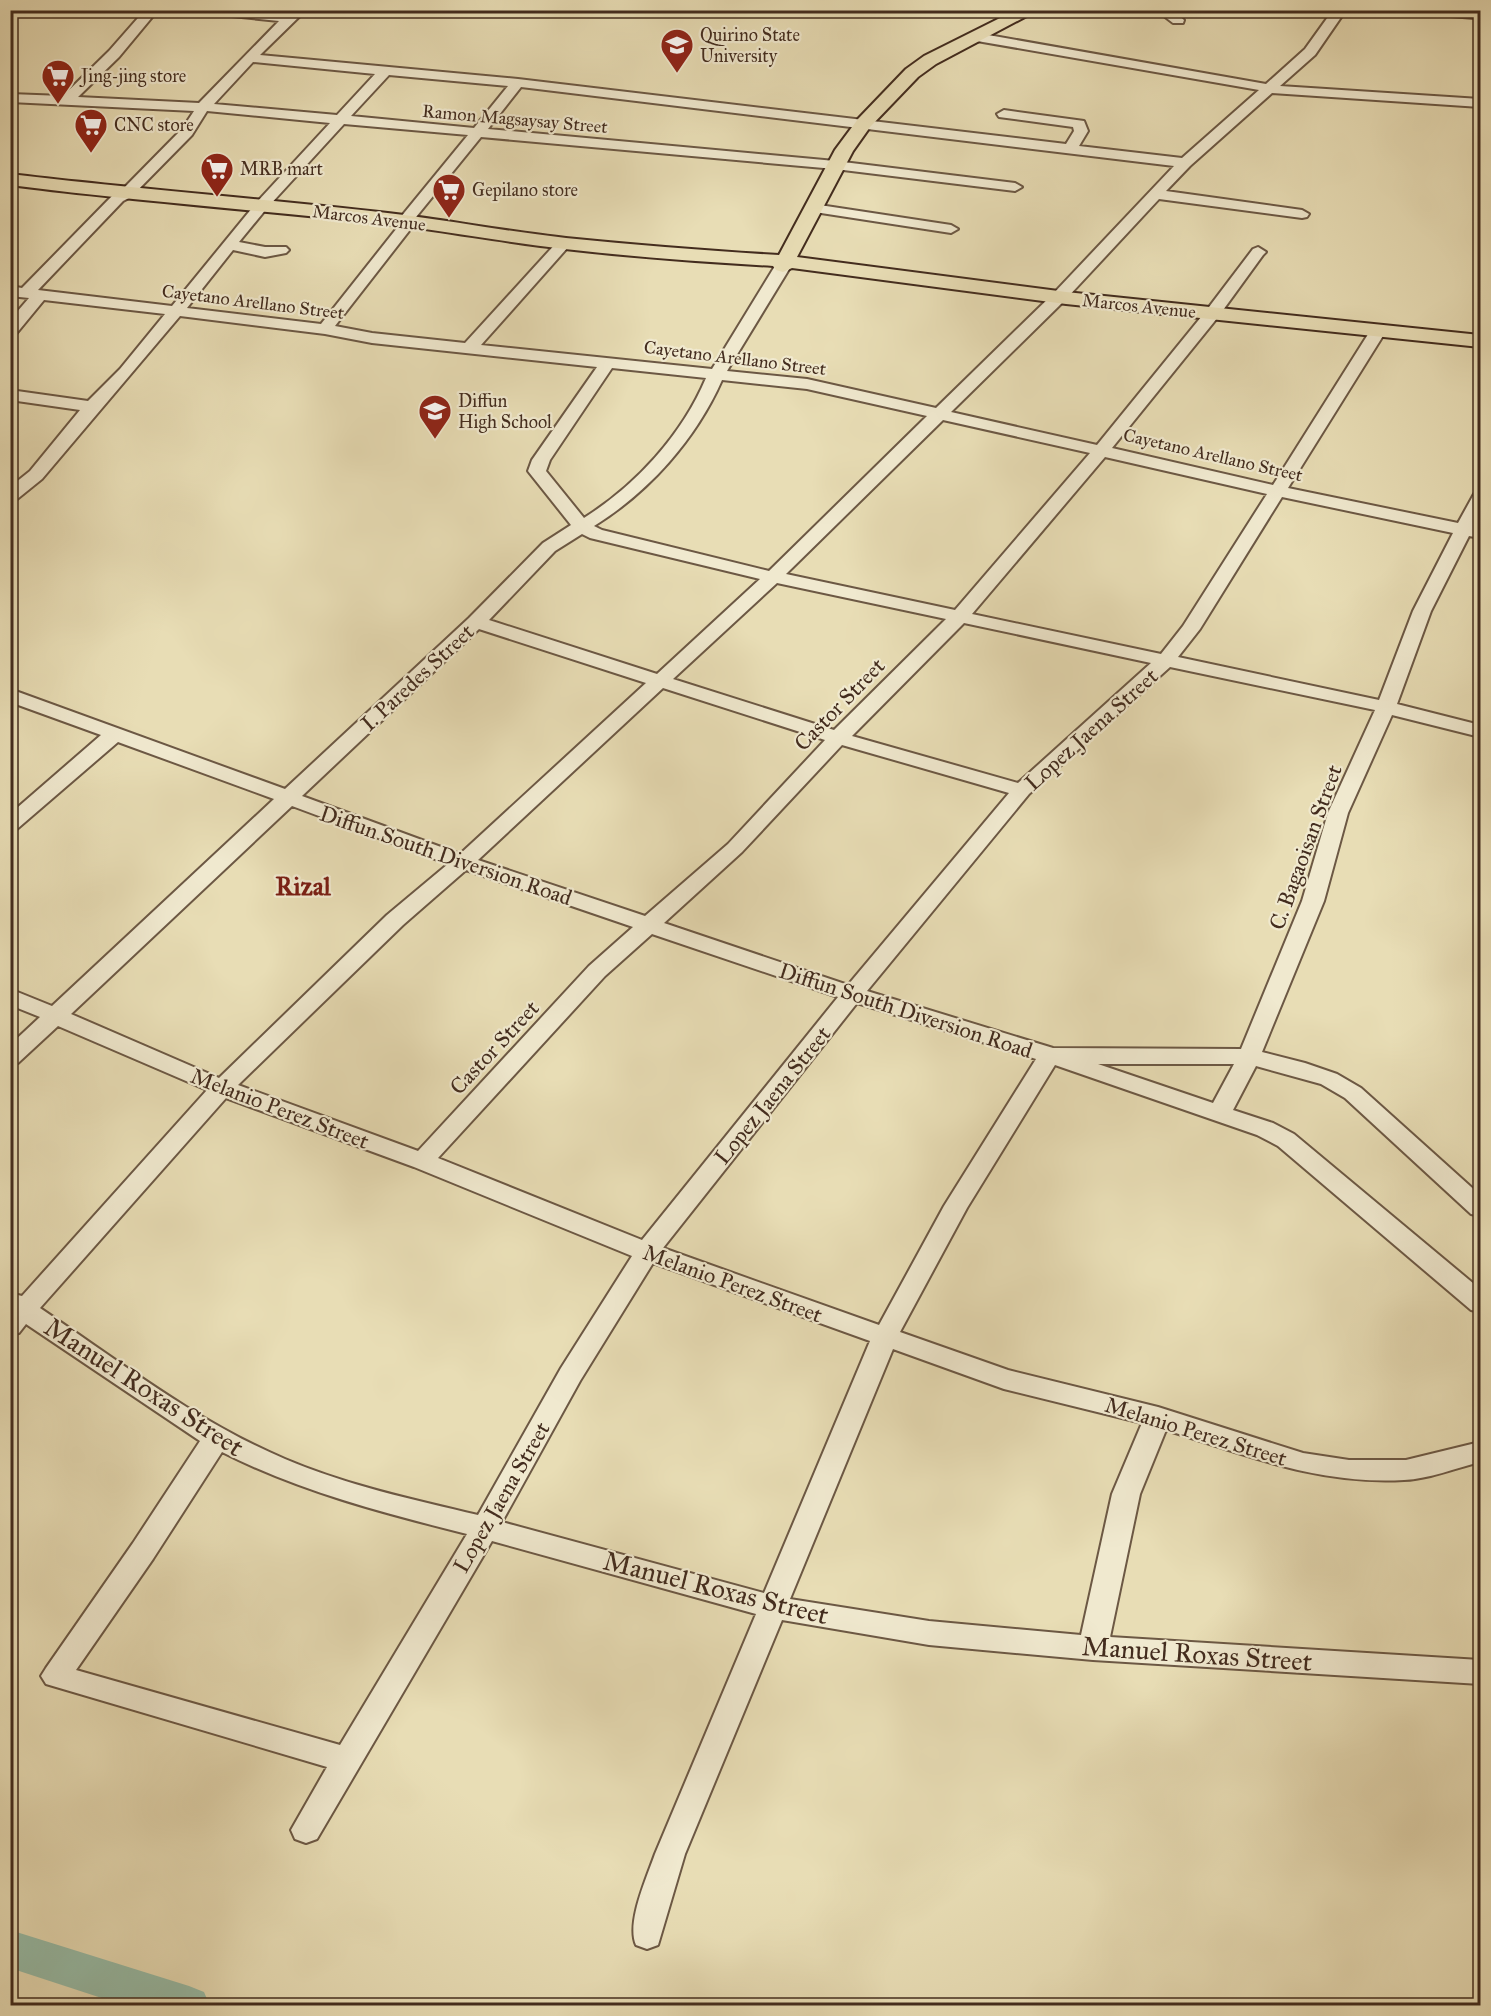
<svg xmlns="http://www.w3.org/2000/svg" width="1491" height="2016" font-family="'IM FELL Great Primer',serif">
	<rect width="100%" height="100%" fill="#e8ddb5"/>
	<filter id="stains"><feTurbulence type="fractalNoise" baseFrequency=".00333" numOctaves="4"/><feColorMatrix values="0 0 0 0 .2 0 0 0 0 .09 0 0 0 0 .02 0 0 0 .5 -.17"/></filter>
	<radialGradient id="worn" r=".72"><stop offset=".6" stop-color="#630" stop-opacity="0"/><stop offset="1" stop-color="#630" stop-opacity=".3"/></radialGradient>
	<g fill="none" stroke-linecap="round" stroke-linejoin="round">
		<!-- river -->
		<path fill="#98bda8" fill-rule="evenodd" d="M10,1930L189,1986L204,1992L210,2006H126L10,1968Z"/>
		<!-- minor casing -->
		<g stroke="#6c5844" stroke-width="4">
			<path id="minor" d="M145,10H158L119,57L78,97L199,103L279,21L212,14L206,10H254L286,14L291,10H306L260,55L518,79L1066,144L1074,131L1073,127L999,117L997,114L1004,110L1084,121L1088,131L1079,146L1182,158L1259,90L977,41L970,37L977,33L1266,84L1305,49L1333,10H1346L1315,55L1280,86L1480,99V107L1272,93L1190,166L1166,191L1302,210L1309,214L1307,217L1302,218L1159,199L1065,300L951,412L1097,445L1206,311L1253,249L1258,247L1266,252L1263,255L1218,317L1112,448L1273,485L1372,328L1378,326L1386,331L1288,488L1458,523L1474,494L1480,493V514L1474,526L1480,528V538L1469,536L1431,611L1397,704L1480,725V737L1392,715L1348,813L1324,901L1262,1052L1305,1063L1337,1074L1361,1088L1480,1195V1216L1471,1214L1345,1098L1321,1084L1256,1066L1233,1110L1273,1123L1294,1134L1480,1289V1312L1471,1310L1278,1146L1257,1135L1055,1065L967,1208L900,1332L1008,1370L1158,1407L1303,1453L1349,1460H1406L1480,1442V1462C1456,1468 1429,1479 1404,1480C1317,1485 1247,1455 1166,1430L1140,1494L1110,1637L1480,1660V1684L1093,1660L929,1645L782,1620L685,1854L658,1945L647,1949L636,1945C626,1923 647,1877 655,1854L756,1614L492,1541L317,1839L306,1843L295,1839L291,1830L327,1767L46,1684L41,1676L46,1668L133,1543L200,1441L26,1324L19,1333L10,1335V1293L22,1296L207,1090L58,1026L18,1063L10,1065V1045L40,1017L10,1005V989L52,1006L274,799L118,742L17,829L10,831V814L101,735L10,702V689L285,789L469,618L543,543L571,525L528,471L532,460L597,367L372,343L325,334L180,316L42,479L16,500L10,501V487L30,471L80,410L10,400V390L88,401L120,369L165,314L44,300L16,334L10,336V320L29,298L10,296V286L22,288L113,195L121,191L182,129L194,111L10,102V94L63,96L109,51ZM253,62L375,74L337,115L214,104ZM389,75L508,86L474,128L351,116ZM521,87L1174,166L1053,294L936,408L807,379L727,371L791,266L783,261L775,266L712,369L481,345L569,246L572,243L564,238L559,240L465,343L372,333L335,326L409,231L412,222L481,137L835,169L1015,191L1022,187L1015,183L835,161L488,129ZM207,111L330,123L257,202L172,306L38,290L123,201L131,197L192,135ZM344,124L468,135L400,218L397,228L321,324L187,308L233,250L265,257L286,253L289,250L286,247H265L239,242L267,208ZM612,368L706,378C682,435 636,485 584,518L546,471L550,460ZM722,380L807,389L927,416L769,571L602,530L594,526C649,492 696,439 722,380ZM943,420L1090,453L955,610L786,574ZM1105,457L1267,494L1183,626L1161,654L972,614ZM1282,497L1453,533L1413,611L1379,700L1178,657L1200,629ZM582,534L590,538L760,579L657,674L489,620L555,551ZM777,583L946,619L834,730L673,679ZM964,623L1151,663L1018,783L852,736ZM479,629L646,683L460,854L302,796ZM1170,667L1375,710L1328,813L1302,901L1241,1049L1053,1048L867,991L1029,794ZM663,688L825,740L728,844L645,916L478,860ZM842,745L1009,793L848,985L664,923L742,852ZM292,806L448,864L387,915L219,1078L71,1014ZM466,870L633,927L589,966L418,1151L238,1085L403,925ZM652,934L838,997L642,1240L438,1158L605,976ZM857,1003L1036,1059L944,1206L879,1325L663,1248ZM1098,1064H1234L1213,1103ZM226,1098L414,1167L632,1256L561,1368L478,1515C414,1500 346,1485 285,1459C197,1422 119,1361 40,1308ZM653,1263L870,1341L764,1593L502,1522L580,1381ZM893,1349L1004,1389L1142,1423L1112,1494L1081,1635L929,1621L790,1599ZM222,1452C299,1491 383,1513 467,1534L340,1745L76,1670L153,1559Z
				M1156,10H1172L1184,20L1183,23H1173Z
				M1421,10H1475L1480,14L1474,18L1427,14Z
				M813,204L951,225L958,229L951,233L808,211L806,208Z"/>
		</g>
		<!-- major casing -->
		<g stroke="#432c1e" stroke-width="4">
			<path id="major" d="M1016,10H1038L936,64L918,77L870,127L853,151L797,257L1066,292L1480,335V347L1066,304L792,268L783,272L776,270L773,266C704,262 635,257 565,249C511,243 457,233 403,226C272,211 141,202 10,185V174C141,190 273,199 404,215C458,222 512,232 566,238C637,245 708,251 779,255L835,150L858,119L906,69L924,56Z"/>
		</g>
		<!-- minor -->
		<use href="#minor" fill="#f0e9cf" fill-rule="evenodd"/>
		<!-- major -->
		<use href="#major" fill="#e8ddb5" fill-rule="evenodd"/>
	</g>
	<!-- icons -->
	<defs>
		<g id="university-pin" transform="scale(1.725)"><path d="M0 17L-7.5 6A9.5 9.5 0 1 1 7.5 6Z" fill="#8f2418" stroke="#f0e9cf"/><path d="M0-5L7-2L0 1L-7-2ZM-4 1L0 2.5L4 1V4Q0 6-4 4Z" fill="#fff"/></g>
		<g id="supermarket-pin" transform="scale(1.725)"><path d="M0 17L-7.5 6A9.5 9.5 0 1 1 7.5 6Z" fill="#8f2418" stroke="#f0e9cf"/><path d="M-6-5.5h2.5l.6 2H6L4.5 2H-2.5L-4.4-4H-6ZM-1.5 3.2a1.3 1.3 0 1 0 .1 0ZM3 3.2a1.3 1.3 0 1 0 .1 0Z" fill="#fff"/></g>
		<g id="school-pin" transform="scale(1.725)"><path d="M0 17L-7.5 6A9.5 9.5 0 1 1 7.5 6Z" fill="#8f2418" stroke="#f0e9cf"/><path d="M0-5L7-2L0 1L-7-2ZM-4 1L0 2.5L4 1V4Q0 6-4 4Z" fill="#fff"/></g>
	</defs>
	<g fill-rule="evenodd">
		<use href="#university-pin" x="677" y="45"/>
		<use href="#supermarket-pin" x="58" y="76"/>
		<use href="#supermarket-pin" x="91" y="125"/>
		<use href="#supermarket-pin" x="217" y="169"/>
		<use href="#supermarket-pin" x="449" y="190"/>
		<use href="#school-pin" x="435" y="411"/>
	</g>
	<g text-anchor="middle" stroke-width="4.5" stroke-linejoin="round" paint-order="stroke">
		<!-- far-poi labels -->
		<g font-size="18" fill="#432c1e" stroke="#f0e9cf" text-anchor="start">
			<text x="700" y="41">Quirino State<tspan x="700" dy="21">University</tspan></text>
			<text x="81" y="82">Jing-jing store</text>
			<text x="114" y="131">CNC store</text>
			<text x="240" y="175">MRB mart</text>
			<text x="472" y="196">Gepilano store</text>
			<text x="458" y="407">Diffun<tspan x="458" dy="21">High School</tspan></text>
		</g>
		<!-- far-street labels -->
		<g font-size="18" fill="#432c1e" stroke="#f0e9cf">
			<text transform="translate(515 119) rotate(5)" y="6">Ramon Magsaysay Street</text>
			<text transform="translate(369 218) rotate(7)" y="6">Marcos Avenue</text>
			<text transform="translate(253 302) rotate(7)" y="6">Cayetano Arellano Street</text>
			<text transform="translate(1139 306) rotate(6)" y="6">Marcos Avenue</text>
			<text transform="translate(735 358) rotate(7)" y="6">Cayetano Arellano Street</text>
			<text transform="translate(1213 455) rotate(13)" y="6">Cayetano Arellano Street</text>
		</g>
		<!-- street labels -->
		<g font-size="22" fill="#432c1e" stroke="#f0e9cf">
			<text transform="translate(417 677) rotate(-43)" y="8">I. Paredes Street</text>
			<text transform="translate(839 704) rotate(-46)" y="8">Castor Street</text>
			<text transform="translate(1091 729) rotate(-42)" y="8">Lopez Jaena Street</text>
			<text transform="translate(1305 847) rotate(-70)" y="8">C. Bagaoisan Street</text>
			<text transform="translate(446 855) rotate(19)" y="8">Diffun South Diversion Road</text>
			<text transform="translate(906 1010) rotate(18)" y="8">Diffun South Diversion Road</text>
			<text transform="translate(494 1047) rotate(-47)" y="8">Castor Street</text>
			<text transform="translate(772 1095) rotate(-51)" y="8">Lopez Jaena Street</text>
			<text transform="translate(280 1108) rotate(21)" y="8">Melanio Perez Street</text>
			<text transform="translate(733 1283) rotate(20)" y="8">Melanio Perez Street</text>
			<text transform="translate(1196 1431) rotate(17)" y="8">Melanio Perez Street</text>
			<text transform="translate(501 1497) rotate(-60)" y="8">Lopez Jaena Street</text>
		</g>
		<!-- quarter labels -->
		<g font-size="26" font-weight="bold" fill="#7a1f14" stroke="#f0e9cf">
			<text x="303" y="895">Rizal</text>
		</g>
		<!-- near-street labels -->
		<g font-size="27" fill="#432c1e" stroke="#f0e9cf">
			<text transform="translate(144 1387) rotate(33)" y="9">Manuel Roxas Street</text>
			<text transform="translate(716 1588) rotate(14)" y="9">Manuel Roxas Street</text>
			<text transform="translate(1197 1654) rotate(4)" y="9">Manuel Roxas Street</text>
		</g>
	</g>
	<!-- margin -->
	<rect width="1491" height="2016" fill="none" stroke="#e8ddb5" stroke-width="36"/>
	<rect x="12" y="12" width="1467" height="1992" fill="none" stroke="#432c1e" stroke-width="3"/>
	<rect x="18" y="18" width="1455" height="1980" fill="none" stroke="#432c1e" stroke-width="1.5"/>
	<rect width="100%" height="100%" filter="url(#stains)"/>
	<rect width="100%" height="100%" fill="url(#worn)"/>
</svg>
